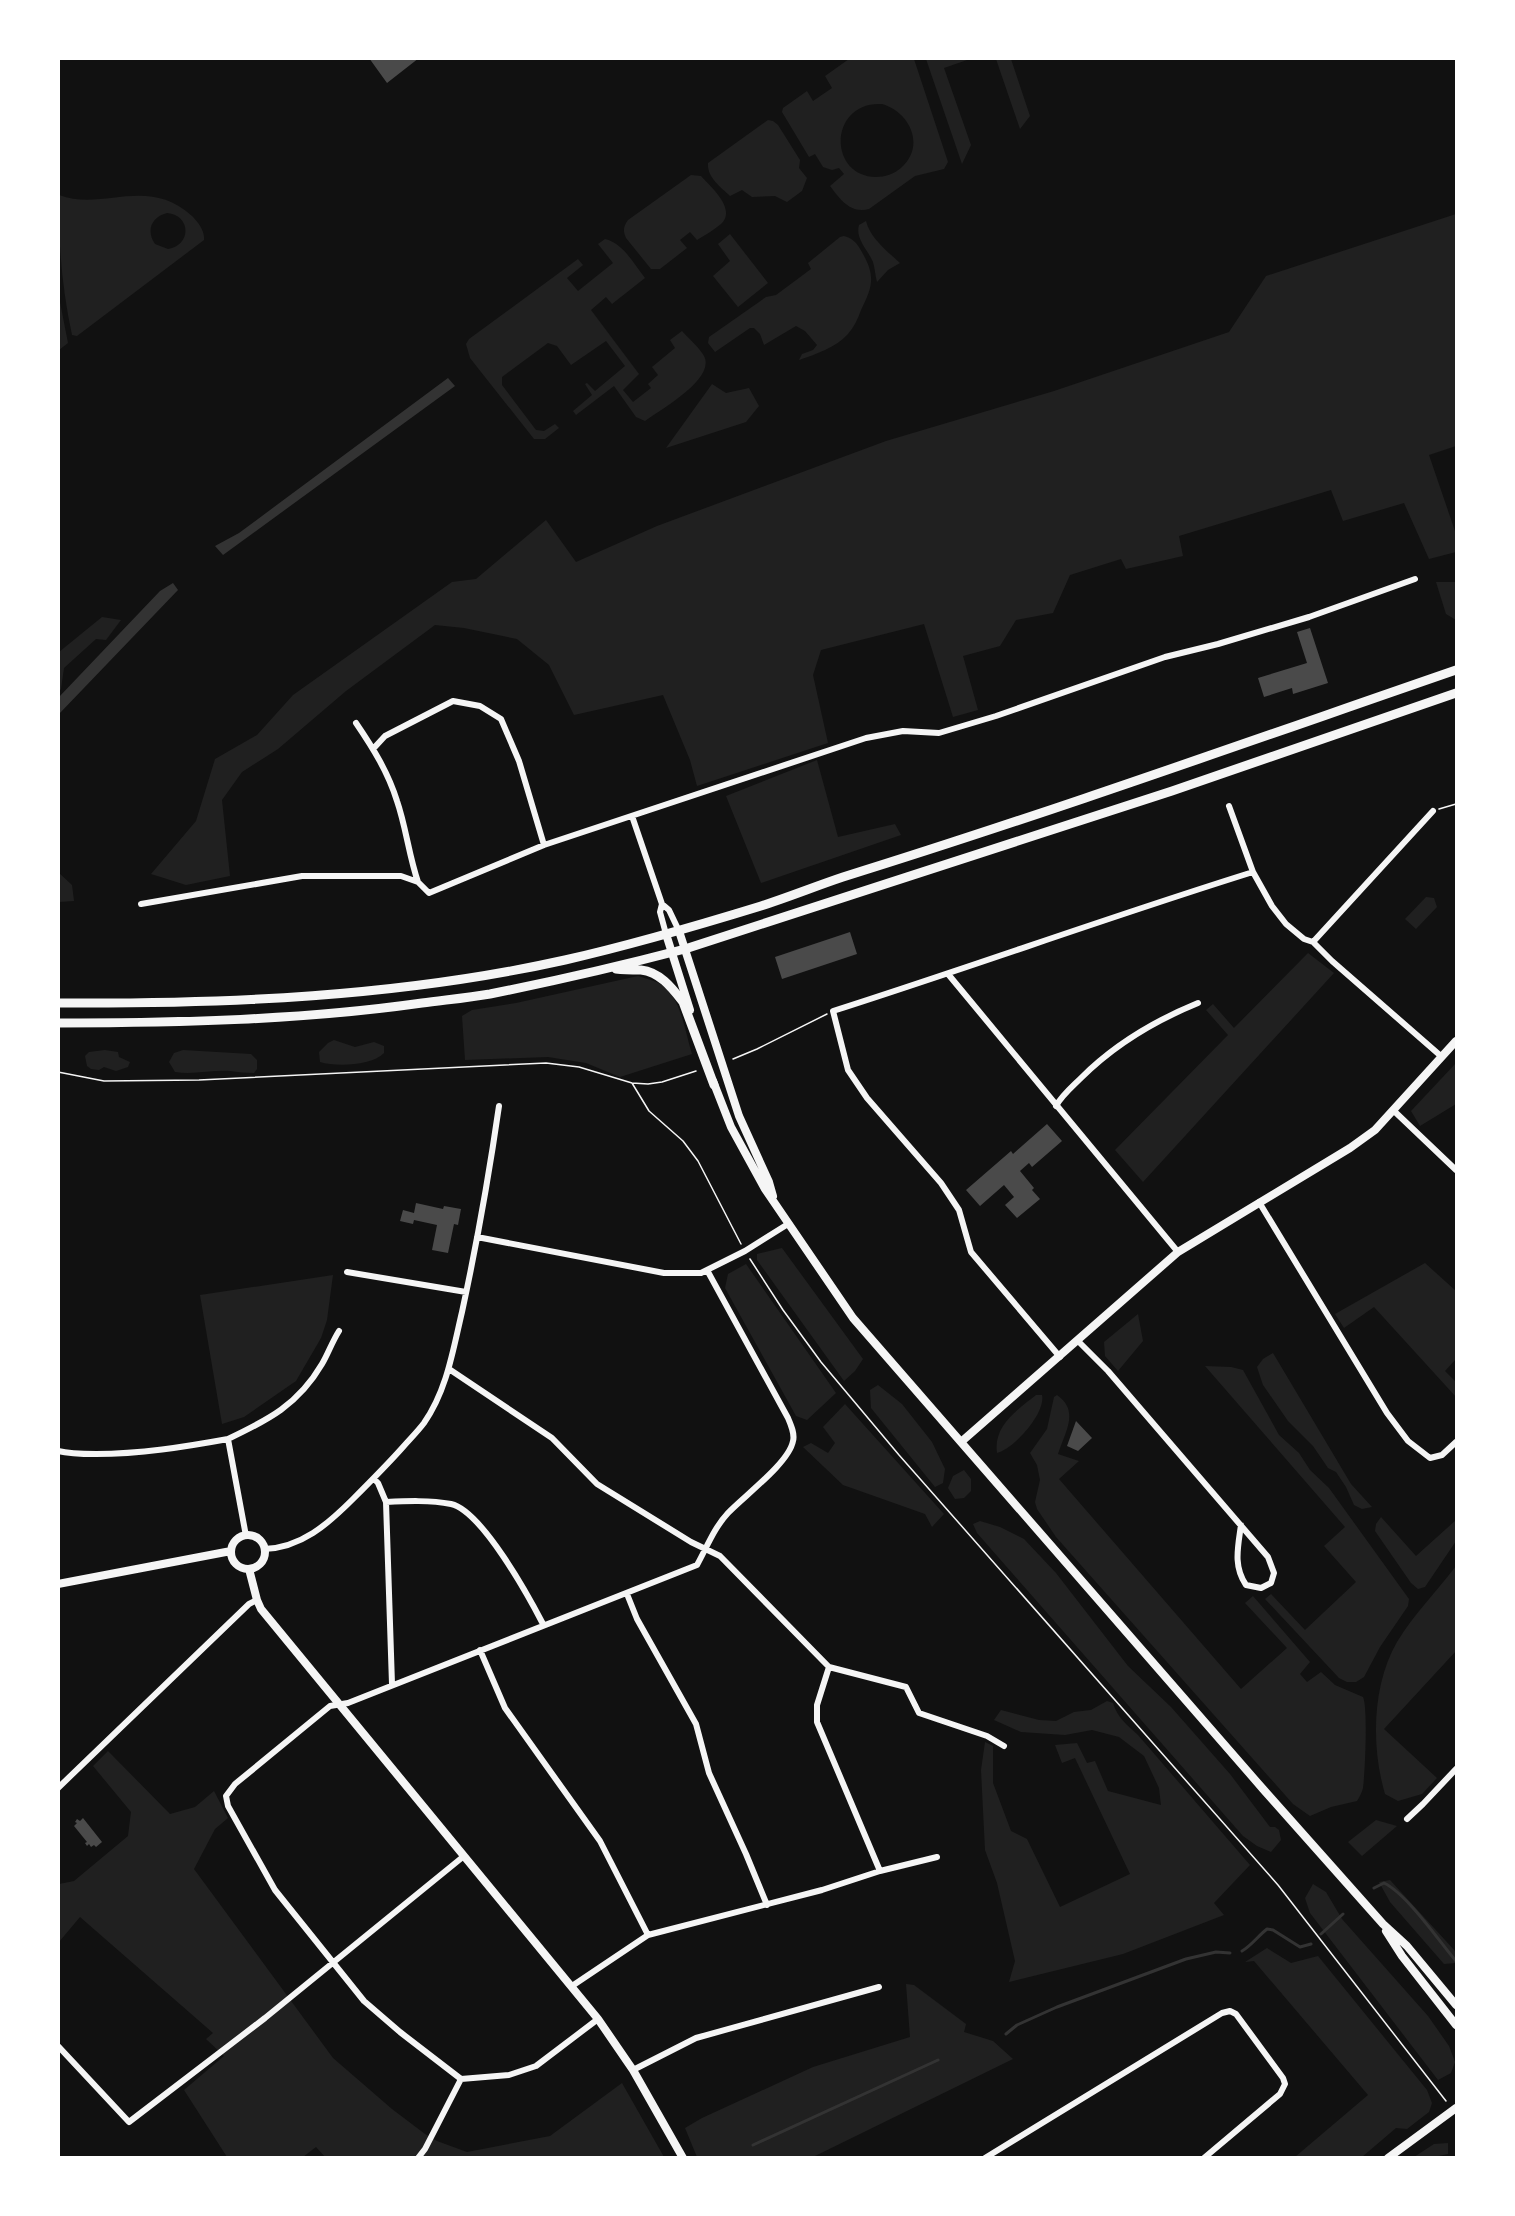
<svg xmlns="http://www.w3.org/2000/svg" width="1515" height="2216" font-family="'Roboto Condensed',sans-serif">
	<rect width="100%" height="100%" fill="#111"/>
	<!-- green -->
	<path fill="#202020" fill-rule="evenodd" d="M849,59H914L948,162L944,169L915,176L869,209C850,214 840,199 830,186L844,174L839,168L832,170L823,167L815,154L809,157L782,112L783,108L807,91L813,101L832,88L825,76ZM882,104C910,112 926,146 901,168C894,174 885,177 876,177C827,176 829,101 882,104Z
		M926,59H970L944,68L971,145L962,164Z
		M996,59H1011L1030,116L1020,129Z
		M768,120L773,121L778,125L800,160L799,168L807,178L802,191L787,202L775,196L752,197L742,190L730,196C721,187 707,178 708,163Z
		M691,175L701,176C711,187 737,209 721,224C714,230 705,235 697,240L690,232L680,240L687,248L660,269H651L626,238C623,231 623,227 628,220Z
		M59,195C103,212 147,175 192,216C198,222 205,231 204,240L77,336L72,335C62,288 58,242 59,195ZM167,213C191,215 192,245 168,249L155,244C146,231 151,217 167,213Z
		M1456,214V446L1429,455L1456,534V552L1429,559L1404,503L1343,521L1331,490L1179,536L1183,556L1126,569L1121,559L1070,575L1053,613L1016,620L1000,646L963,656L978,710L953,717L924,624L821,650L813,675L828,743L697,786L690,760L663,695L574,715L549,665L517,639L464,628L435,625L346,691L278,749L242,772L222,800L230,876L186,885L151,874L196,821L215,759L257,735L293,695L452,582L476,579L546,520L576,562L657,526L886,441L1054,391L1229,332L1266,276Z
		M866,221C870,238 887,251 900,263L888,270L877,282C875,275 875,268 873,262C868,250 855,239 859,225Z
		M730,234L768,283L738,307L713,276L730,261L718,244Z
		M844,236C855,239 858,245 863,254C876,277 872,288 861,310C858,319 854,327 848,334C835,348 816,354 799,360L802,354L813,350L817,345L805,331L796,326L764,345L760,334L754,328H750L715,352L708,343L709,337L766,297L776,295L811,269L808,263L840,237Z
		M605,239C623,243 634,264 645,278L612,304L606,297L591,310L639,374L623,390L633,402L651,388L648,384L658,375L652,367L675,348L670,340L682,331C689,339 699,347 704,356C716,379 660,410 645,421L636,417L614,386L576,415L573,411L592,395L585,384L587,383L595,391L625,366L606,341L571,365L557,346L548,343L502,377V385L536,430L544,431L555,424L559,428L545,439H534L470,358L466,344L469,339L578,259L583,265L567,278L578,291L613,263L598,244Z
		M59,297L68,343L59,350H58Z
		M712,384L726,393L749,388L759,406L746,422L666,448Z
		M1436,582H1456V620L1446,614Z
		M102,617L121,620L106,640L96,639L64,668L61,689L59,692V652Z
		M817,760L838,837L895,824L901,835L761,883L726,796Z
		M58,872L72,885L74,901L59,902Z
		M1426,897L1434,898L1437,907L1416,929L1405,919Z
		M1308,953L1334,973L1143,1182L1115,1150L1228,1035L1206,1010L1213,1004L1234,1028Z
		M638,976C647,979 658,981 665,987C682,1003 685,1032 692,1054L620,1077L586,1063L548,1057L465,1060L462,1016L472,1010L516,1003Z
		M334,1040L355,1047L374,1042L384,1046V1053C371,1066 336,1067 320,1062L319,1052L328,1043Z
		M105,1050L118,1052L119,1057L130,1062L128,1067L116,1071L104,1067L99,1070L91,1069L87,1066L85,1056L89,1052Z
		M183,1050L251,1054L257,1060V1069L254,1073C246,1073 238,1072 230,1071C211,1070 193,1075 175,1072L169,1062L174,1053Z
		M1456,1063V1104L1420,1126L1411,1111Z
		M782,1248L863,1359L855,1371L844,1381L757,1260V1254Z
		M1425,1263L1456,1291V1359L1445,1371L1456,1382V1397L1374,1307L1344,1328L1335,1314Z
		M746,1264L836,1393L807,1420L796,1416L725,1288L728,1274Z
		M333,1275L327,1320L321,1338L296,1381L244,1417L222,1424L200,1295Z
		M1138,1314L1143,1341L1118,1371L1105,1356L1104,1342Z
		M1273,1353L1351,1484L1372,1507L1362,1509L1354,1505L1346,1487L1336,1472L1328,1468L1313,1446L1288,1421L1263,1385L1257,1367L1263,1359Z
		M1205,1366L1231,1367L1243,1370L1279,1435L1299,1453L1310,1470L1329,1488L1409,1599L1408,1606L1380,1647L1364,1677L1356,1682H1347L1339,1678L1265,1599L1271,1594L1305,1630L1356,1582L1324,1546L1345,1527Z
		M878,1385L902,1404L932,1442L945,1469L943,1483L935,1487L871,1408L870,1390Z
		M1036,1395H1042C1046,1413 1014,1449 997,1453C993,1426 1017,1410 1036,1395Z
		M1057,1395C1080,1411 1065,1432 1058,1454L1079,1461L1059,1479L1241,1689L1287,1648L1245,1603L1253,1596L1310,1662L1300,1674L1307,1682L1321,1672L1335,1685L1363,1697C1368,1707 1365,1773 1363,1788C1362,1792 1360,1796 1357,1801L1331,1807L1310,1816L1293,1804L1056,1537L1037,1509L1035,1502L1040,1480L1037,1465L1030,1453L1047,1429L1054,1397Z
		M845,1404L944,1514L932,1527L925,1514L843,1485L803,1447L811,1443L828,1453L835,1443L823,1427Z
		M964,1470L971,1479V1491L964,1498L955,1499L948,1488L953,1476Z
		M1381,1517L1416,1556L1456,1520V1541L1425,1587L1418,1589L1411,1583L1375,1531L1376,1524Z
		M980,1521L1000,1527L1024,1539L1056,1573L1128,1666L1171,1707L1230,1774L1270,1827H1275L1279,1830L1281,1840L1271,1852L1257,1846L1243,1836L977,1533L973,1524Z
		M1456,1566V1651L1384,1729L1437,1778L1422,1794L1398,1801L1385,1794C1371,1747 1372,1685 1397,1642C1414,1614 1437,1591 1456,1566Z
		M1107,1701L1113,1703C1117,1717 1127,1725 1138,1735L1250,1865L1214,1903L1224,1915L1123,1954L1009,1982L1015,1961L997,1883L985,1850L981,1770L985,1742L993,1746V1783L1011,1831L1027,1839L1060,1907L1130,1874L1075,1758L1062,1763L1055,1745L1077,1743L1087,1763L1095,1761L1108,1791L1161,1805L1159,1788L1144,1756L1119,1737L1092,1730L1065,1735L1021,1732L994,1720L1001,1710L1039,1720L1056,1721L1074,1712L1091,1710Z
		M108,1751L170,1814L195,1807L214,1791L228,1818L215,1829L194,1869L333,2058L392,2109L425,2134L437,2141L467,2152L550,2136L622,2083L664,2157L326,2158L316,2147L303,2157H227L184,2090L224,2056L206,2039L213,2033L80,1917L59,1942V1884L74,1881L128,1836L131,1812L93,1766Z
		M1376,1820L1397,1826L1362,1856L1348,1842Z
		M1390,1880L1456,1952V1963L1444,1964L1390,1902L1379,1882Z
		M1313,1884L1326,1892L1342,1919L1428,2016L1449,2046L1455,2062L1451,2073L1438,2080L1310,1913L1305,1898Z
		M1267,1948L1291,1963L1318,1956L1427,2090L1432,2103L1429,2112L1407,2129L1396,2128L1362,2157H1295L1368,2095L1254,1961L1245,1962Z
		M906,1984L914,1985L966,2024L964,2032L993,2041L1013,2059L813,2157H697L685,2128L702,2118L813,2067L910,2037Z
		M1448,2143V2154L1434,2157H1414L1434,2144Z"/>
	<!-- water -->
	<path fill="#333" d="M448,378L455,386L223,555L215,546L239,533Z
		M173,583L178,590L59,714V697L160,591Z"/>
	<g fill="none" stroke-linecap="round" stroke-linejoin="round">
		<!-- stream -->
		<path stroke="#333" stroke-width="3" d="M1374,1888L1384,1883C1407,1894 1439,1941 1456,1961
			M1321,1934L1343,1914
			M1242,1951C1251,1946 1258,1936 1267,1929L1273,1930L1300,1947L1311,1944
			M1006,2034L1017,2025L1057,2007L1186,1959L1216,1952L1230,1953
			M753,2145L938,2060"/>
	</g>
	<!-- building -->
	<path fill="#4a4a4a" d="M369,58H419L387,83Z
		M1310,628L1328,683L1293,694L1292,688L1264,697L1258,678L1307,663L1297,632Z
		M850,932L857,954L782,979L775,957Z
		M1047,1124L1062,1141L1032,1167L1029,1163L1020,1171L1034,1188L1032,1190L1040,1199L1017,1218L1005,1205L1014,1197L1004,1185L980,1206L966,1190L1011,1151L1013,1154Z
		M416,1203L443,1209L444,1206L461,1209L458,1225L454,1224L448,1253L432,1250L437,1225L414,1220L413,1224L400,1221L403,1210L414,1213Z
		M1076,1421L1092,1438L1078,1451L1067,1446Z
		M83,1818L102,1842L96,1847L94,1845L91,1847L89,1844L87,1846L85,1843L87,1842L74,1826L77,1823L75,1822L77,1819L80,1821Z"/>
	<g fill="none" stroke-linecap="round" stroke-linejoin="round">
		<!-- path -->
		<path stroke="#f5f5f5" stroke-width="1.5" d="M1439,809L1456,804
			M733,1059L757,1049L827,1014
			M58,1072L104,1081L199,1080L546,1063L579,1067L632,1083L648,1084L662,1082L696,1071
			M632,1083L649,1111L683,1141L698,1161L741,1244
			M750,1259L783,1310L821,1362L899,1455L1278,1885L1446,2101"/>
		<!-- minor -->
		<path stroke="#f5f5f5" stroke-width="6" d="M356,723C373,748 388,772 397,801C406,827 409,856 418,882
			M373,749L385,736L453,701L480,706L501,719L519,761L544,845
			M1229,806L1253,872L1272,906L1286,924L1304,939L1313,942L1332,961L1442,1057
			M632,816L662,904L660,912L666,934
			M141,904L302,876H401L418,882L429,893L544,845L866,738L903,731L939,733L996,716L1165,657L1218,644L1309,617L1415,579
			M662,904L669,910L679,931
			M1313,942L1433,811
			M948,974L1178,1252
			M1056,1106C1062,1095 1072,1087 1081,1078C1114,1045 1154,1021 1198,1003
			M1393,1110L1456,1170
			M1259,1202L1387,1413L1408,1441L1430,1458L1442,1455L1456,1442
			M477,1237L664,1273H701L745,1251L788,1224
			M347,1272L466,1292
			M1078,1341L1108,1371L1268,1557L1274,1573L1271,1583L1261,1588L1246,1585C1233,1566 1238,1547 1241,1525
			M1060,1357L971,1252L959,1210L941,1183L867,1098L848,1070L833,1011C974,966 1112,916 1253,872
			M449,1369L552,1438L597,1484L691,1542L720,1556L829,1667L906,1687L919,1713L987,1736L1004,1746
			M228,1439C268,1420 298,1405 322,1364C328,1354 332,1342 339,1331
			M58,1451C70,1454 84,1454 96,1454C140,1454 184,1447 228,1439L246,1536
			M374,1479L378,1483L386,1502L392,1684
			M386,1502C407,1501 430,1500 451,1504C482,1511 529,1597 543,1624
			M264,1549C301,1548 328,1524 353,1499C370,1482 387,1465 403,1447C410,1439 418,1431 424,1423C447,1390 453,1350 462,1312C477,1243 489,1175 499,1106
			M627,1594L637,1619L696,1724L709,1773L746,1854L767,1905
			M480,1650L505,1708L600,1841L648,1935
			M829,1667L817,1705V1722L880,1871
			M58,1788L249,1604L257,1600
			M1407,1819L1423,1804L1456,1769
			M572,1986L648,1935L822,1890L880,1871L937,1857
			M598,2019L536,2066L509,2075L461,2079L400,2032L364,2001L275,1890L228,1806L226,1796L235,1784L330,1706L348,1703L697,1565C707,1547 714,1528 728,1513C744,1496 789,1463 793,1441C795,1434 791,1425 788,1418L707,1270
			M58,2046L129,2122L265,2018L464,1856
			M633,2070L696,2038L879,1987
			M418,2158L425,2149L461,2079
			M985,2158L1222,2013L1230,2011L1236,2014L1283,2078L1285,2084L1280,2094L1204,2158"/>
		<!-- tertiary -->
		<path stroke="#f5f5f5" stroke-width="8" d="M679,931L739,1116L769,1182L773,1196
			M666,934L690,1010
			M713,1081L731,1127L765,1189L853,1318L1263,1789L1383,1924L1407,1946L1456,2005
			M961,1442L1178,1252L1350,1148L1375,1130L1456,1041
			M231 1552a17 17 0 1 1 34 0a17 17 0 1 1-34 0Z
			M249,1569L257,1600L261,1609L598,2019L633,2070L683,2158
			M58,1584L231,1551
			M1386,1931L1402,1956L1456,2025"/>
		<!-- secondary -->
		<path stroke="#f5f5f5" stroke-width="8" d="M1388,2158L1456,2108"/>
		<!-- trunk -->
		<path stroke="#f5f5f5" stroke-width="9" d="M616,969C624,970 632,970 641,970C660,972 672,988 683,1002L714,1085
			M58,1003C227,1004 399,997 565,960C631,945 696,926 761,906C789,897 816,886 843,877C1049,813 1253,740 1456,670
			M58,1023C180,1023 302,1020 422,1003C444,1000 467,998 490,994C555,981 620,966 685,949L1172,791L1456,693"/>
	</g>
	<!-- border -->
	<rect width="1515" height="2216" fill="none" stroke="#ffffff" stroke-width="120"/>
</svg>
